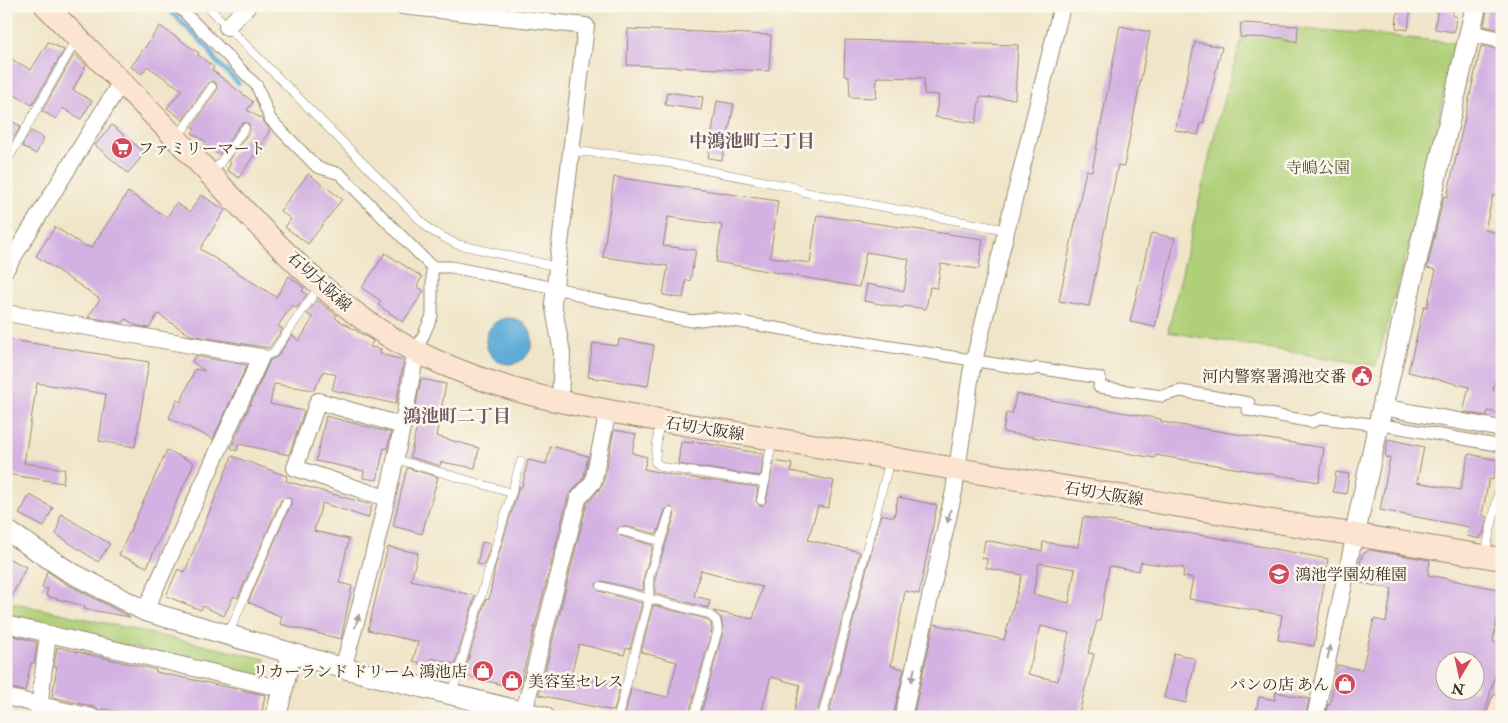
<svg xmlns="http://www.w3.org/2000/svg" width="1508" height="723" font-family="'IM FELL Double Pica','Noto Serif JP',serif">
	<rect width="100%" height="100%" fill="#fbf7ec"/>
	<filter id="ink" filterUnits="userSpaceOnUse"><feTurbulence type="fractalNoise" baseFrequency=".02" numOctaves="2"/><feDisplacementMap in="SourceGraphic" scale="10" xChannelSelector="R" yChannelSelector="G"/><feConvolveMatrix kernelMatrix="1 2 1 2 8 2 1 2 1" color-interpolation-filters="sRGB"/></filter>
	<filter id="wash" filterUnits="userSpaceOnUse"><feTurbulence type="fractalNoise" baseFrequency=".0096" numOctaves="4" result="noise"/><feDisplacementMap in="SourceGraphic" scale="20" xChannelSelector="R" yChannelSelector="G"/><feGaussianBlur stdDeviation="1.12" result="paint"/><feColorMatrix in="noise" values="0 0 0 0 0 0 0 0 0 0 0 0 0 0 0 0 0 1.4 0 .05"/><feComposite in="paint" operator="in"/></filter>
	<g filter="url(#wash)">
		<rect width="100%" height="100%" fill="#f0e5c8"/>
		<!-- green -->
		<path fill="#afd078" stroke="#757d4b" d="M1246,25L1362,33L1455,43L1422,195L1376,366L1168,332L1219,116Z
			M6,601L265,659L262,676L6,619Z"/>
		<!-- water -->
		<path fill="#5dacd7" stroke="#4c6b7a" d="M486 341a23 23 0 1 1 46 0a23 23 0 1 1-46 0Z"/>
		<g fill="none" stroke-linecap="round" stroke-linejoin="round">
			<!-- stream -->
			<path stroke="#5dacd7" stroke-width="5" d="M165,6L209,49L215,60L238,83"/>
		</g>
		<g id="blocks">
			<!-- building -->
			<path fill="#d3b1e2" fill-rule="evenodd" d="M1398,6H1411L1408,30L1396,28Z
				M1438,6H1454L1452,15L1456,16L1454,32L1435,29Z
				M1488,6H1502V30L1484,26Z
				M1241,23L1298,26L1297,42L1282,38L1240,37Z
				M160,26L199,53L198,55L214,67L212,70L253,102L247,110L262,119L270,130L239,178L227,170L231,163L228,161L250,131L249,124L245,122L240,125L219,155L204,145L206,142L192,133L195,129L192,127L217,90L216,83L212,81L207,84L183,120L167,108L182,90L147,66L142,74L131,67Z
				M1120,26L1150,32L1124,166L1118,165L1089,306L1059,301L1086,170L1092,171Z
				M628,29L771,35L769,71L627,65Z
				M845,40L1018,45L1015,99L980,97L976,123L935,117L939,95L924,94V78L877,77L876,98L850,97L849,76H844Z
				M48,42L64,50L32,105L6,90V56L31,70Z
				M1195,42L1222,47L1203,124L1201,123L1198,135L1175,130Z
				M1481,46L1502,50V177L1497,196L1493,195L1485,230L1502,234V353L1493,390L1502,392V414L1488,411L1487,416L1463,412L1469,387L1408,372L1424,306L1427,307L1436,270L1427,268L1444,196L1447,197Z
				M74,55L86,65L73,90L92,101L81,119L62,108L56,119L42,111Z
				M667,92L703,97L701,110L665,105Z
				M717,101L734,104L728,136L726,135L722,160L708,158Z
				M6,119L21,126L12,141L6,138Z
				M112,125L145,153L128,173L95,145Z
				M31,131L44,138L36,154L22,146Z
				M308,174L342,199L308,244L285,227L291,219L280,211Z
				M614,177L778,201L770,257L810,263L817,215L983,239L979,269L941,264L937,288L930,287L926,309L904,306L903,308L864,301L867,284L904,291L909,259L866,252L859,287L716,262L722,225L668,217L663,246L696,250L690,281L686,280L683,298L663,295L668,266L603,257Z
				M128,192L167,217L176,203L190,212L201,195L225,210L200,249L276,297L289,276L304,288L302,291L307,294L297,308L292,305L278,326L283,329L269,348L190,335L158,314L149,328L135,325L126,319L123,323L88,317L100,299L36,256L55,227L86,247L87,246L91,248Z
				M1151,233L1175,238L1155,327L1130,322Z
				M385,253L422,277L417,286L424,291L403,322L378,305L381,301L362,288Z
				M317,300L337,316L335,318L373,341L370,347L381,349L380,354L404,360L396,404L332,390L336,375L324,371L314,390L274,384L270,404L304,411L289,455L239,444L237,451L231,448L270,360L278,356L292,335L299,341L313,318L307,314Z
				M6,339L149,362L135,447L99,441L106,394L37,383L24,463L65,469L63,483L6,474Z
				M619,339L654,345L648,386L588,377L593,343L618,346Z
				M195,356L247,365L213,439L169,418L177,400L181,402L195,369L205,371L192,362Z
				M421,379L446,384L436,436L479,448L475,468L441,462L440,466L410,457L419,418L414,416Z
				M1016,394L1161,419V422L1324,448L1319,482L1155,455V458L1003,432L1006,413L1012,414Z
				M326,416L391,433L387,449L384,448L377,480L363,478L364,471L316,461Z
				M614,430L636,434L632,453L647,457L644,469L671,475L758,487L756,501L759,505H763L766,501L774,461L792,464L791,471L834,481L828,508L818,506L808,540L860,552L816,717H793L800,685L771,677L760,717H700L723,631L721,618L713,611L753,619L762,587L701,570L694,596L710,600L708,608L655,594V578L675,514L671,507L665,510L657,534L623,526L617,529L620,536L653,545L644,576L643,591L602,581L596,584L599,591L642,603L630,649L626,648L624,655L579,644L571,675L620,687L614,711L539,695L587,504L603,485Z
				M1388,439L1424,447L1417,482L1460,490L1469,454L1498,460L1493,480L1489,479L1482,514L1487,518L1483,535H1481L1480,539L1467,536L1469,527L1380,510L1390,458L1385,457Z
				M693,441L763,454L761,474L759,476L678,464L681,442L693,443Z
				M551,446L588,456L584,477L568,497L519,689L467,676L469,668L466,667L486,599L489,600L495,567L519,487H522L528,460L546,464Z
				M167,450L194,463L147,567L119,555Z
				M232,456L287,476L286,481L372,505L368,518L322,503L314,531L349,539L339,583L352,586L341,639L280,624L282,617L248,602L291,504V499L288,497L281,500L238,598L234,596L224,616L203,606L201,610L166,596L178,569L185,572Z
				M407,468L438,477L422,534L393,526Z
				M1336,472L1349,474L1346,494L1333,492Z
				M30,495L53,508L44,527L19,514Z
				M898,497L937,505L919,594L905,591L891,666L904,669L893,717H828L881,514L894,517Z
				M61,514L110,544L98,562L56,534Z
				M1083,517L1212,537L1328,559L1314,646L1278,640L1282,615L1189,599L1193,578L1183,577L1184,568L1141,562L1139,571L1109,566L1100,621H1097L1088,653L1094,654L1078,717H913L934,624L1004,640L1022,575L986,568L987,559L982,558L985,540L1042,551L1043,542L1078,547ZM1039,563L1075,569L1069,603L1033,594ZM1041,626L1069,633L1058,681L1028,674Z
				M482,542L491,544L484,565L477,564Z
				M388,547L418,553L411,580L475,596L455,664L431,658L429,665L413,661L418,642L368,630Z
				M1369,550L1430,560L1428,575L1502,590L1493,642L1502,644V648L1484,717H1325L1328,704H1330L1337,665L1362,670L1374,619L1386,622L1392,589L1356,582L1362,555ZM1446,660H1476V690H1446Z
				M6,557L26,567L6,608Z
				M47,571L63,582L130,617L84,609L85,606L46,596L48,589L42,588Z
				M653,605L706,619L711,623L712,630L688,717H633L625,715L631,689L668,697L677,662L641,652Z
				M6,634L37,642L34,663H31L25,691L6,687Z
				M57,647L156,670V672L265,695L261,717H137V715L102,709L101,713L94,707L52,697L57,667H54Z
				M1174,653L1196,659L1186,703L1164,698Z
				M1276,692L1309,699L1305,717H1255L1259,697L1275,700Z"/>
		</g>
	</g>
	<g filter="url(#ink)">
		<use href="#blocks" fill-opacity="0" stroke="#968873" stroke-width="1"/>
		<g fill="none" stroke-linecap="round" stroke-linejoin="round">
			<!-- service casing -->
			<g stroke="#968873" stroke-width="9">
				<path id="service" d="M207,6L430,230L456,244L558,267
					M178,137L212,87
					M571,151L633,156L793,187L804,192L1007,230
					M6,163L76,40
					M213,173L245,128
					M1502,222V223
					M261,357L273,353L319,287
					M659,422L655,462L662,467L761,482L766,476L772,441
					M395,459L512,493
					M761,500L766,478
					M622,531L660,541
					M1485,554L1502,478
					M601,586L708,614L716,620L718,630L694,717
					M228,635L286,502
					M452,694L521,461
					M474,717L478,702
					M618,717L649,599V577L670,512
					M822,717L890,460"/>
			</g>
			<!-- pedestrian casing -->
			<g stroke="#968873" stroke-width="13">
				<path id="pedestrian" d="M178,6L257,86L270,119L317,167L340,174L432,267H451L540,285L569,291L590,299L651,310L665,316L692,321L715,318L1032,370L1037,368L1100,378L1099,387L1162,396L1181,391L1249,403L1248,410L1312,422L1322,418L1395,427L1502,446
					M416,352L432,316V267"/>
			</g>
			<!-- minor casing -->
			<g stroke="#968873" stroke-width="18">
				<path id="minor" d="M403,6L586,26L553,303L562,353L560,401
					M227,27L248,6
					M1469,33L1502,40
					M6,269L121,82
					M6,313L261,357L145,611
					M1382,407L1502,429
					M386,498L295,468L318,401L403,426
					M6,624L283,689
					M343,668C373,564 398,458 416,352
					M6,697L92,717
					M524,712L578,499L593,482L608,411
					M38,717L48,634
					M903,717L954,491L971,373L1062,6
					M1315,717L1355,534"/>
			</g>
			<!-- tertiary casing -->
			<g stroke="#968873" stroke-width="22">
				<path id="tertiary" d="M6,530L68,571L145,611L343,668L544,717
					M1355,534L1378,426L1476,6
					M276,717L291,653"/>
			</g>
			<!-- secondary casing -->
			<g stroke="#968873" stroke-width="24">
				<path id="secondary" d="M46,6C93,54 142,102 188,151C255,221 329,308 417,352C498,392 572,405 659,420L1502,559
					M1498,717L1502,704"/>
			</g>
			<!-- service -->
			<use href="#service" stroke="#fff" stroke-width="8"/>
			<!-- pedestrian -->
			<use href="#pedestrian" stroke="#fff" stroke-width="11"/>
			<!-- minor -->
			<use href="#minor" stroke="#fff" stroke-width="16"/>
			<!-- tertiary -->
			<use href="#tertiary" stroke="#fff" stroke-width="20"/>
			<!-- secondary -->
			<use href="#secondary" stroke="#fde4d0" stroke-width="22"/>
		</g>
		<!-- one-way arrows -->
		<defs><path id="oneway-solid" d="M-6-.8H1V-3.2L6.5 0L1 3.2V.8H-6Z" transform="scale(1.25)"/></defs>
		<g fill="#a79f9a">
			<use href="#oneway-solid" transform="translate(949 516) rotate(103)"/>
			<use href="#oneway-solid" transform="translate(357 621) rotate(-73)"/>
			<use href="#oneway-solid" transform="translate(1329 652) rotate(-77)"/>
			<use href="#oneway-solid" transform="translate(913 675) rotate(103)"/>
		</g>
	</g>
	<!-- icons -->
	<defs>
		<g id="supermarket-disc" transform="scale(1.125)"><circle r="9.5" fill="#d1495b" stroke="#fbf7ec"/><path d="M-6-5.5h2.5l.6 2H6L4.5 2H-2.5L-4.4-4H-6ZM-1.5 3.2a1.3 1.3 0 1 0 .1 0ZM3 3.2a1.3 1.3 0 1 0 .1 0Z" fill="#fff"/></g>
		<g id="civic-disc" transform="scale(1.125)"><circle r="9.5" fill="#d1495b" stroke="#fbf7ec"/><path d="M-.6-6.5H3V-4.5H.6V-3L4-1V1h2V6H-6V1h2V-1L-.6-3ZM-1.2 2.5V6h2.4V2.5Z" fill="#fff"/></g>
		<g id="school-disc" transform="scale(1.125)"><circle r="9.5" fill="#d1495b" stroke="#fbf7ec"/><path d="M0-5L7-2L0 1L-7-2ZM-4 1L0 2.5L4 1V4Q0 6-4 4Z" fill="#fff"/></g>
		<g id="shop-disc" transform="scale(1.125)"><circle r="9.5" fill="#d1495b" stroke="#fbf7ec"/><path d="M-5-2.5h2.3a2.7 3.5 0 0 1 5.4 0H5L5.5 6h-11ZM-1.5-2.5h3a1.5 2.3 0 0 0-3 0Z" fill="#fff"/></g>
	</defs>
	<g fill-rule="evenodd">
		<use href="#supermarket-disc" x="122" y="148"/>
		<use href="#civic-disc" x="1362" y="376"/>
		<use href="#school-disc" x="1279" y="574"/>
		<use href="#shop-disc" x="483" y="671"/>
		<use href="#shop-disc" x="512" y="681"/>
		<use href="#shop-disc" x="1345" y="684"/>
	</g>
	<g text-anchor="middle" stroke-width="5" stroke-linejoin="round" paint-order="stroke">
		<!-- poi labels -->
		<g font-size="16" fill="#3b2a1e" stroke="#fbf7ec" text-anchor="start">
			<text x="138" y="154">ファミリーマート</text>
			<text x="1346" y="382" text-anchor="end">河内警察署鴻池交番</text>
			<text x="1295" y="580">鴻池学園幼稚園</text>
			<text x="467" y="677" text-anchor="end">リカーランド ドリーム 鴻池店</text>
			<text x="528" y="687">美容室セレス</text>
			<text x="1329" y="690" text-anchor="end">パンの店 あん</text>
		</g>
		<!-- park labels -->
		<g font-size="16" fill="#585434" stroke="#fbf7ec">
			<text x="1318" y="173">寺嶋公園</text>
		</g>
		<!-- street labels -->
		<g font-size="16" fill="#3b2a1e" stroke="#fbf7ec">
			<text transform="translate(320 281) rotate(42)" y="6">石切大阪線</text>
			<text transform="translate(705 428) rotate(9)" y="6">石切大阪線</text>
			<text transform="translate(1104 493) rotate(9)" y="6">石切大阪線</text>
		</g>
		<!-- neighbourhood labels -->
		<g font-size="18" font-weight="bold" fill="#705963" stroke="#fbf7ec">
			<text x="752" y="147">中鴻池町三丁目</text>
			<text x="457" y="422">鴻池町二丁目</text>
		</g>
	</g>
	<!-- margin -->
	<rect width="1508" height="723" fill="none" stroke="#fbf7ec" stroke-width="25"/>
	<!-- north arrow -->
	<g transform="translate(1460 676) rotate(189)"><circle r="24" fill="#fbf7ec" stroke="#aea59a"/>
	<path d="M0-4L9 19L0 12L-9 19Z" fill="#d1495b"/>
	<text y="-8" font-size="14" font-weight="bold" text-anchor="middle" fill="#3b2a1e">N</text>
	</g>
</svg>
